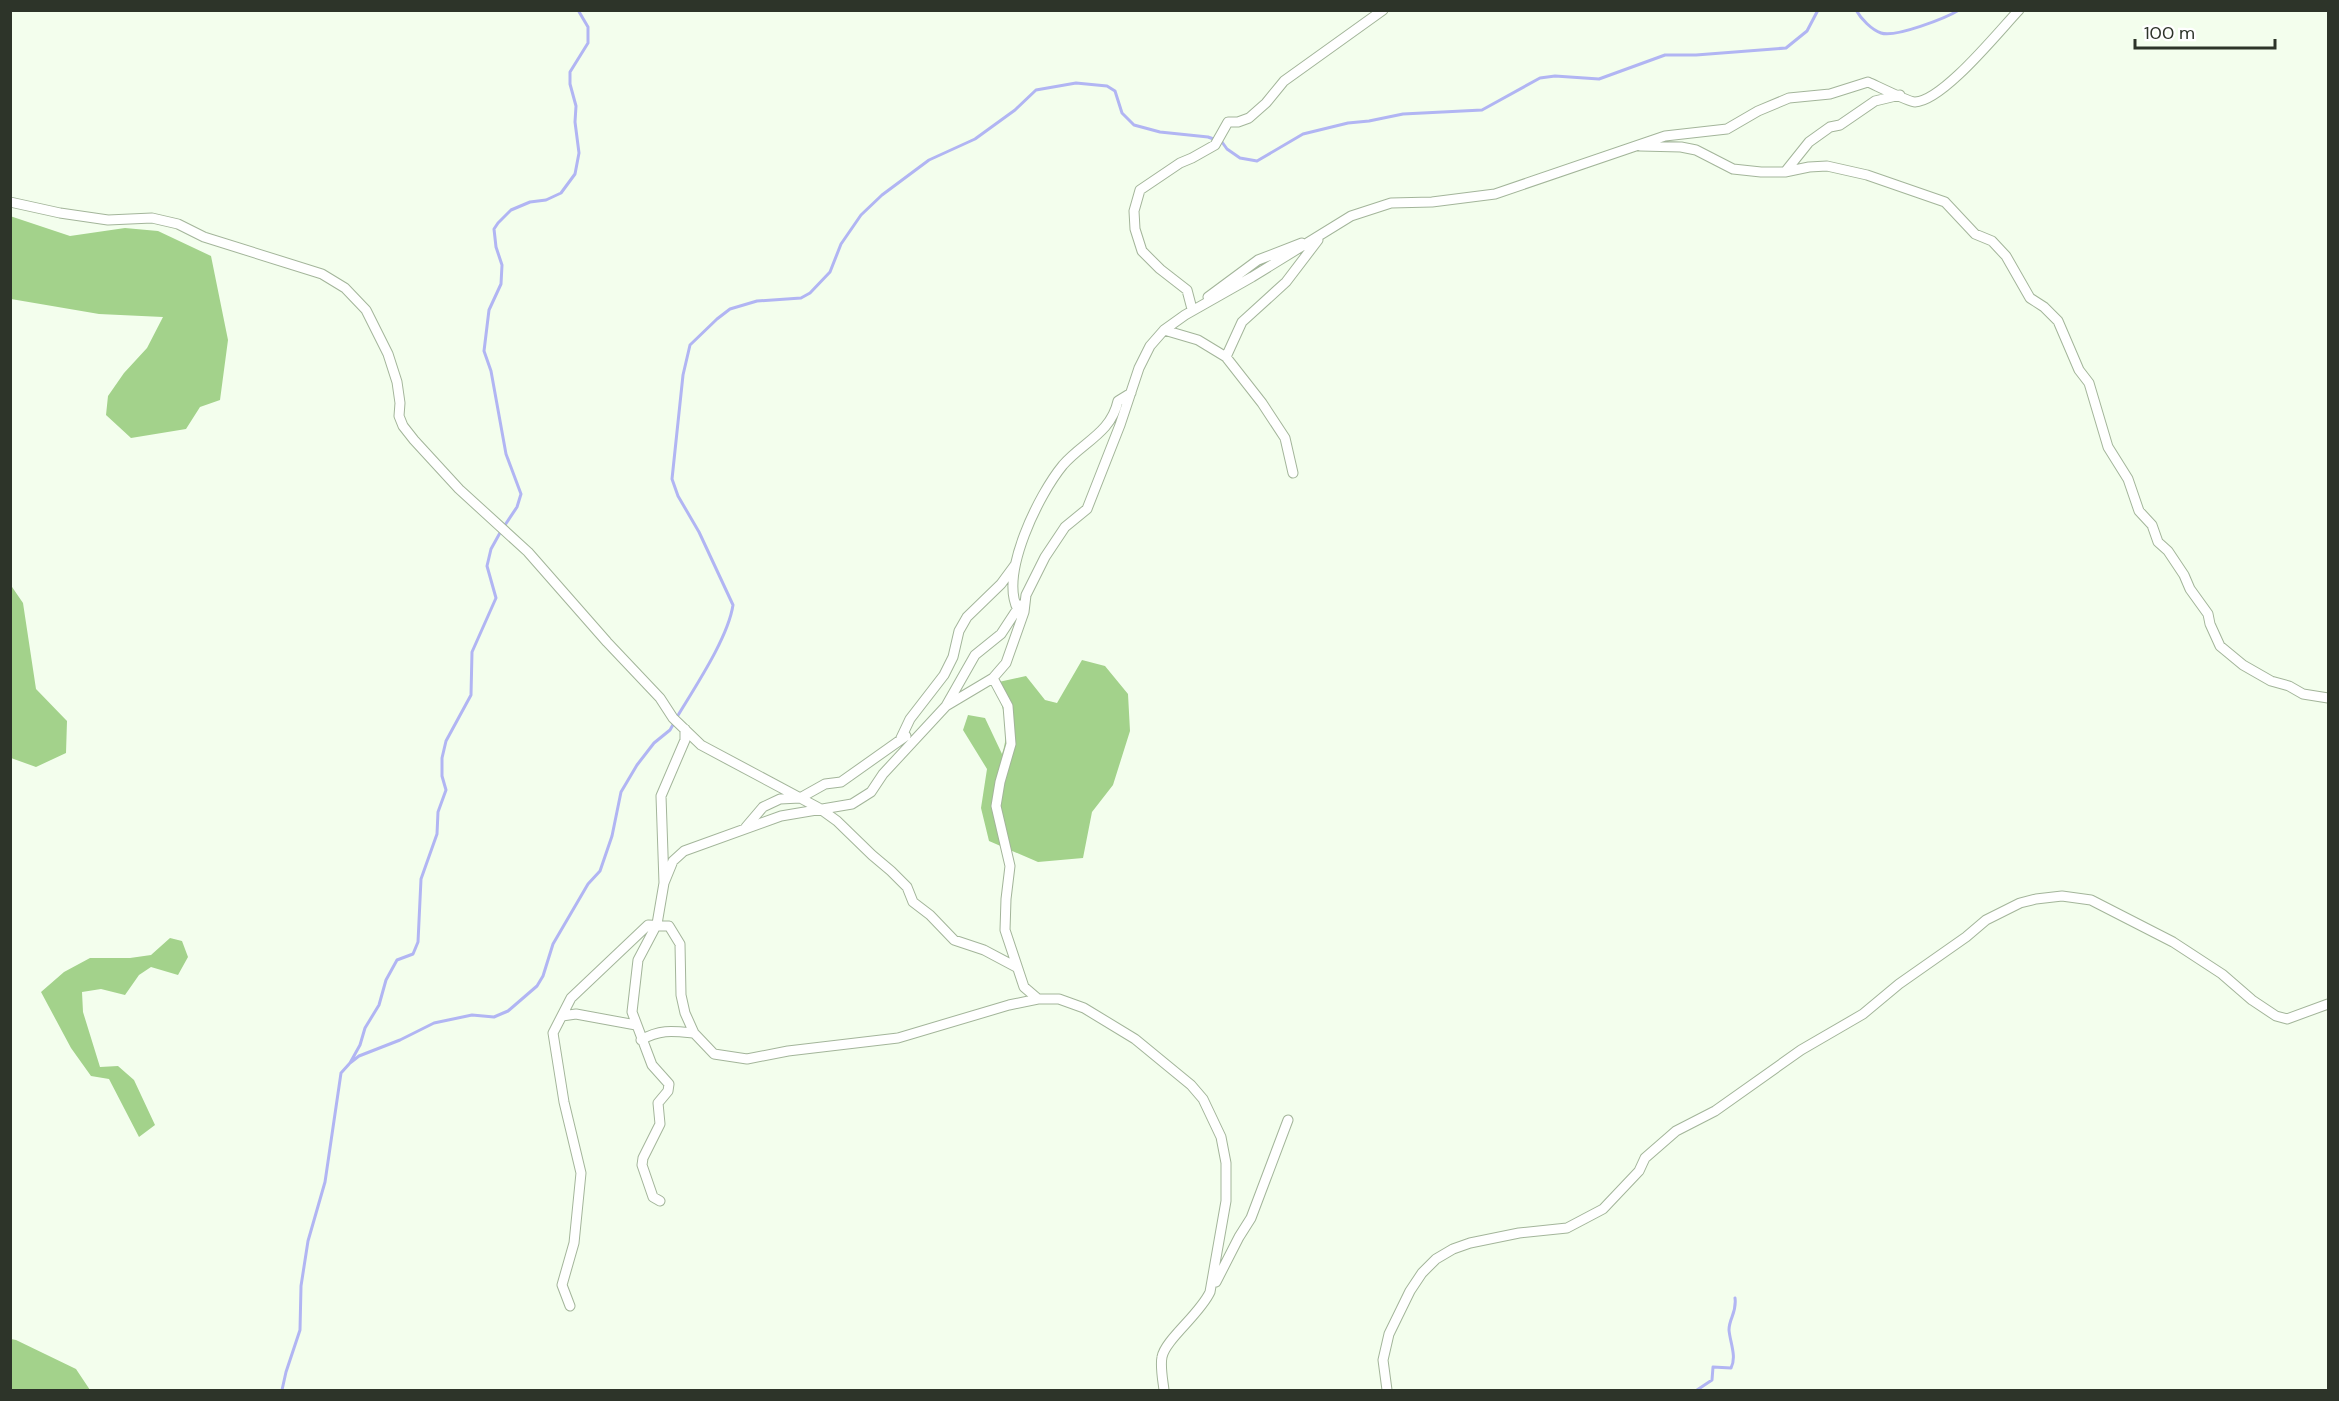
<svg xmlns="http://www.w3.org/2000/svg" width="2339" height="1401" font-family="'DM Sans',sans-serif">
	<rect width="100%" height="100%" fill="#f3feed"/>
	<!-- forest -->
	<path fill="#a3d28b" d="M10,216L70,236L125,228L158,231L211,256L228,340L220,400L200,407L186,429L131,438L106,415L108,396L124,373L147,348L163,317L99,314L11,299Z
		M10,584L23,603L36,689L67,721L66,753L36,767L11,758Z
		M1082,660L1105,666L1128,694L1130,731L1113,785L1092,812L1083,858L1038,862L989,841L981,808L987,769L963,730L968,715L985,718L1002,754C1011,728 1003,707 994,683L1026,676L1045,700L1057,703Z
		M170,938L182,941L188,957L178,975L151,967L139,975L125,995L101,989L82,992L83,1012L100,1067L118,1066L134,1080L155,1125L139,1137L109,1079L91,1076L71,1048L41,992L64,972L90,958H130L151,955Z
		M11,1339L16,1340L76,1369L90,1390H11Z"/>
	<g fill="none" stroke-linecap="round" stroke-linejoin="round">
		<!-- stream -->
		<path stroke="#b1b5f3" stroke-width="3" d="M1856,10C1861,19 1872,30 1881,33C1895,38 1946,18 1959,10
			M505,525L517,507L521,494L506,454L491,371L484,351L489,310L501,284L502,265L496,247L494,229L498,223L511,210L530,202L546,200L561,193L575,174L579,153L575,122L576,106L570,84V72L588,43V27L578,10
			M677,717C695,687 728,638 733,605L699,532L678,496L672,479L683,375L690,345L717,319L730,309L757,301L801,298L810,293L830,272L841,244L861,215L882,195L929,160L975,139L1015,110L1036,90L1076,83L1107,86L1115,91L1122,113L1134,125L1160,132L1208,137L1222,142L1227,149L1240,158L1257,161L1303,134L1348,123L1369,121L1403,114L1482,110L1540,78L1555,76L1599,79L1665,55H1696L1786,48L1807,31L1818,10
			M350,1063L359,1056L400,1040L434,1023L472,1015L494,1017L508,1011L537,986L543,976L553,944L588,884L600,871L612,836L621,792L637,765L654,743L670,730L674,723
			M282,1390L286,1372L300,1330L301,1286L308,1241L325,1182L341,1073L350,1063L360,1045L365,1028L379,1005L386,980L397,960L413,954L418,942L421,879L437,834L438,812L446,790L442,776V758L446,741L471,695L472,652L496,598L487,566L491,549L501,531
			M1697,1390L1712,1380L1713,1367L1731,1368C1737,1357 1730,1342 1729,1330C1729,1318 1737,1313 1735,1298"/>
		<!-- street casing -->
		<g stroke="#a3b59a" stroke-width="11">
			<path id="street" d="M1640,146L1681,147L1696,150L1733,169L1761,172H1785L1809,167L1827,166L1867,175L1945,202L1975,234L1992,241L2006,256L2030,298L2044,307L2058,321L2079,370L2089,383L2108,447L2128,479L2139,511L2152,525L2158,542L2168,551L2184,575L2190,589L2208,614L2210,624L2220,646L2243,665L2271,681L2289,686L2303,694L2328,698
				M1785,172L1809,142L1830,127L1840,125L1875,101L1900,95
				M10,202L60,213L108,220L152,218L178,224L204,237L322,274L345,288L366,310L388,354L397,382L400,403L399,416L403,426L414,440L459,489L528,552L607,642L660,698L673,718L701,745L819,808L837,821L872,855L891,871L907,887L913,902L930,915L954,940L984,950L1016,967
				M1208,297L1258,260L1302,243
				M1192,309L1187,290L1160,269L1142,251L1135,229L1134,211L1140,190L1180,163L1192,158L1215,145L1228,122H1238L1249,118L1266,103L1284,81L1383,10
				M1164,330L1198,340L1226,357L1262,403L1285,438L1293,473
				M1226,357L1242,322L1286,282L1318,240
				M1018,610C999,574 1039,494 1063,465C1083,442 1111,433 1118,401L1131,393
				M993,678L1008,706L1011,744L1000,782L996,806L1010,866L1006,899L1005,930L1024,987L1038,999
				M946,706L975,655L1001,634L1020,605
				M901,738L910,719L944,675L953,657L959,631L967,617L1001,584L1015,565
				M746,827L763,807L780,799L800,798L825,784L841,782L906,736
				M664,883L673,861L684,851L781,816L852,804L871,792L883,774L946,706L993,678L1006,663L1024,612L1026,595L1045,557L1065,527L1087,509L1120,425L1139,368L1150,346L1164,330L1185,315L1252,277L1351,216L1391,203L1432,202L1495,194L1665,136L1727,129L1758,111L1789,98L1830,94L1868,82C1877,86 1909,102 1915,102C1943,101 1999,31 2019,10
				M562,1016L576,1014L636,1025
				M641,1040C660,1029 673,1031 694,1033
				M660,1201L653,1197L642,1165L643,1158L660,1124L658,1103L668,1091L669,1084L652,1065L632,1012L638,960L657,924L664,883L661,796L685,740V729
				M1216,1282L1239,1237L1251,1218L1288,1120
				M570,1306L562,1285L574,1243L581,1173L564,1102L553,1033L571,998L648,925L669,926L680,944L681,995L685,1013L694,1033L714,1054L747,1059L788,1051L898,1038L1009,1005L1038,999H1059L1084,1008L1135,1039L1191,1085L1203,1099L1221,1137L1226,1163V1201L1210,1292C1200,1314 1165,1340 1162,1357C1160,1367 1163,1381 1164,1390
				M1387,1390L1383,1360L1389,1334L1410,1291L1422,1273L1436,1259L1453,1249L1470,1243L1519,1233L1567,1228L1603,1209L1639,1171L1645,1158L1676,1131L1715,1111L1801,1050L1863,1014L1899,984L1966,937L1986,920L2020,903L2036,899L2062,896L2091,900L2173,942L2222,974L2252,1000L2276,1016L2287,1019L2328,1004"/>
		</g>
		<!-- street -->
		<use href="#street" stroke="#fff" stroke-width="9"/>
	</g>
	<!-- border -->
	<rect width="2339" height="1401" fill="none" stroke="#2d3429" stroke-width="24"/>
	<!-- scale -->
	<path d="M2135 39v9h140v-9" fill="none" stroke="#2d3429" stroke-width="3"/>
	<text x="2144" y="39" font-size="18" fill="#2d3429" stroke="#ffffff" stroke-width="4.5" paint-order="stroke">100 m</text>
</svg>
